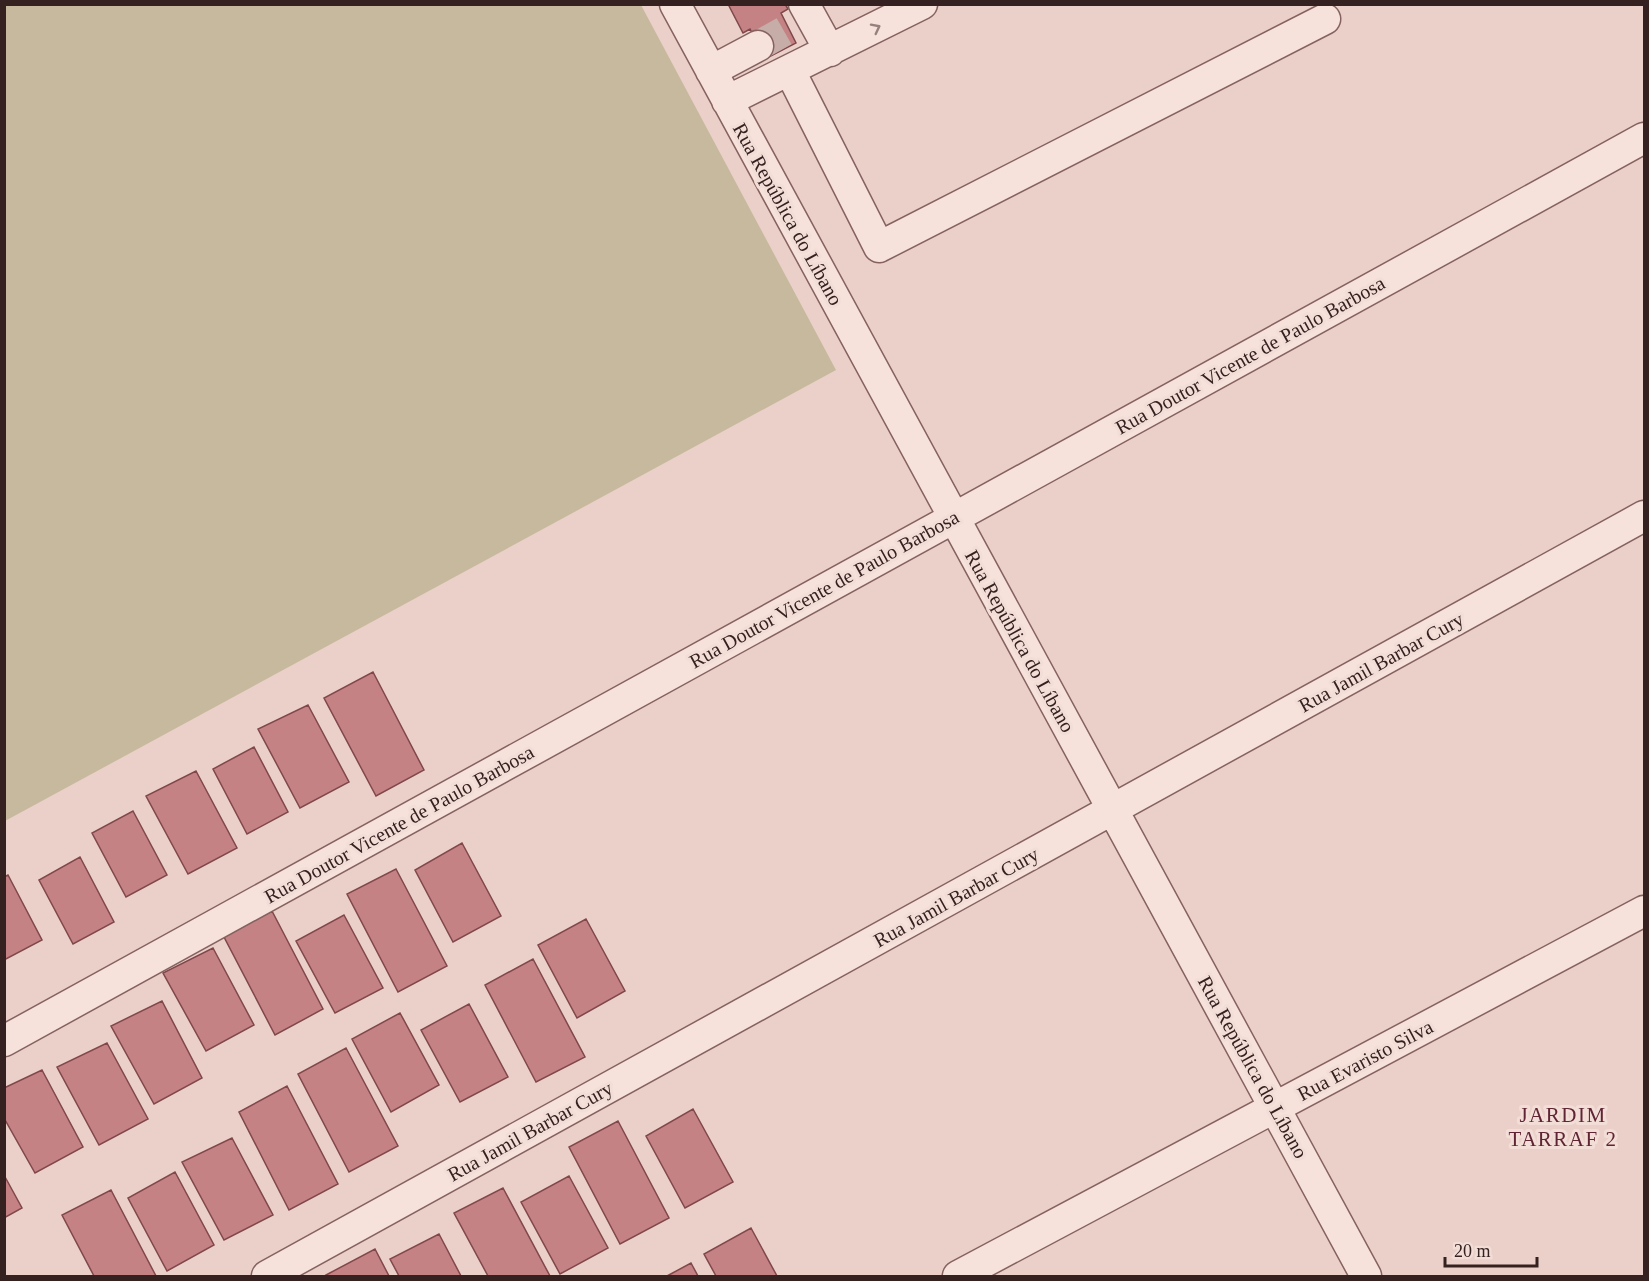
<svg xmlns="http://www.w3.org/2000/svg" width="1649" height="1281" font-family="'Times New Roman',serif">
	<rect width="100%" height="100%" fill="#ead0c8"/>
	<!-- green -->
	<path fill="#c7b99d" d="M5,4L641,5L836,370L5,821Z"/>
	<!-- building -->
	<path fill="#c48285" stroke="#81474b" stroke-width="1.5" d="M728,4H785L788,9L781,13L796,43L765,59L750,29L743,33Z
		M373,672L424,770L376,796L324,698Z
		M308,705L349,782L300,808L258,729Z
		M254,747L288,812L247,834L213,769Z
		M196,771L237,848L188,874L146,796Z
		M133,811L167,875L126,897L92,833Z
		M462,843L501,916L453,942L415,870Z
		M80,857L114,922L73,944L39,880Z
		M396,869L447,966L398,992L347,894Z
		M8,875L42,940L4,960V877Z
		M272,911L323,1009L275,1035L224,937Z
		M344,915L383,988L335,1013L296,941Z
		M586,919L625,991L577,1018L538,945Z
		M213,948L254,1025L206,1051L163,973Z
		M533,959L585,1057L536,1082L485,985Z
		M162,1001L202,1078L154,1104L111,1026Z
		M469,1004L508,1077L460,1102L421,1030Z
		M400,1013L439,1085L391,1112L352,1039Z
		M107,1043L148,1119L99,1145L57,1067Z
		M346,1048L398,1146L349,1172L298,1074Z
		M42,1070L83,1147L35,1173L4,1118V1088Z
		M287,1086L338,1184L289,1210L239,1112Z
		M693,1109L733,1182L685,1208L646,1136Z
		M618,1121L669,1218L620,1244L569,1147Z
		M232,1138L273,1215L224,1240L182,1162Z
		M175,1172L214,1245L167,1271L128,1198Z
		M4,1175L22,1208L4,1218Z
		M569,1176L608,1248L560,1274L521,1202Z
		M503,1188L550,1276H488L454,1213Z
		M111,1190L156,1276H94L62,1215Z
		M751,1228L777,1276H716L704,1254Z
		M439,1234L461,1276H399L390,1259Z
		M375,1249L389,1276H327L326,1275Z
		M691,1263L698,1276H667Z"/>
	<g fill="none" stroke-linecap="round" stroke-linejoin="round">
		<!-- minor-tunnel -->
		<path stroke="#c6ada7" stroke-width="30" stroke-dasharray="30 15" stroke-linecap="butt" d="M758,46L788,29"/>
		<!-- minor casing -->
		<g stroke="#85625f" stroke-width="33">
			<path id="minor" d="M675,4L1366,1276
				M804,4L830,51
				M711,71L758,46
				M790,71L879,247L1325,19
				M727,101L922,4
				M4,1041L1644,138
				M267,1276L1644,516
				M958,1276L1644,911"/>
		</g>
		<!-- minor -->
		<use href="#minor" stroke="#f6e1db" stroke-width="30"/>
	</g>
	<!-- one-way arrows -->
	<defs><path id="oneway-chevron" d="M-2-3.5L2.5 0L-2 3.5" fill="none" stroke-width="1.6" stroke-linecap="round" stroke-linejoin="round" transform="scale(1.5)"/></defs>
	<use stroke="#96817e" href="#oneway-chevron" transform="translate(876 28) rotate(-27)"/>
	<g text-anchor="middle" stroke-width="6" stroke-linejoin="round" paint-order="stroke">
		<!-- street labels -->
		<g font-size="20" fill="#362121" stroke="#f2ded7">
			<text transform="translate(788 214) rotate(61)" y="7">Rua República do Líbano</text>
			<text transform="translate(1250 355) rotate(-29)" y="7">Rua Doutor Vicente de Paulo Barbosa</text>
			<text transform="translate(824 589) rotate(-29)" y="7">Rua Doutor Vicente de Paulo Barbosa</text>
			<text transform="translate(1020 641) rotate(61)" y="7">Rua República do Líbano</text>
			<text transform="translate(1381 662) rotate(-29)" y="7">Rua Jamil Barbar Cury</text>
			<text transform="translate(399 824) rotate(-29)" y="7">Rua Doutor Vicente de Paulo Barbosa</text>
			<text transform="translate(956 897) rotate(-29)" y="7">Rua Jamil Barbar Cury</text>
			<text transform="translate(1365 1060) rotate(-28)" y="7">Rua Evaristo Silva</text>
			<text transform="translate(1253 1067) rotate(61)" y="7">Rua República do Líbano</text>
			<text transform="translate(530 1131) rotate(-29)" y="7">Rua Jamil Barbar Cury</text>
		</g>
		<!-- neighbourhood labels -->
		<g font-size="21" letter-spacing="1.5" fill="#5f2534" stroke="#f2ded7">
			<text x="1563" y="1122">JARDIM<tspan x="1563" dy="24">TARRAF 2</tspan></text>
		</g>
	</g>
	<!-- border -->
	<rect width="1649" height="1281" fill="none" stroke="#362121" stroke-width="12"/>
	<!-- scale -->
	<path d="M1445 1257v9h92v-9" fill="none" stroke="#362121" stroke-width="3"/>
	<text x="1454" y="1257" font-size="18" fill="#362121" stroke="#f2ded7" stroke-width="4.5" paint-order="stroke">20 m</text>
</svg>
